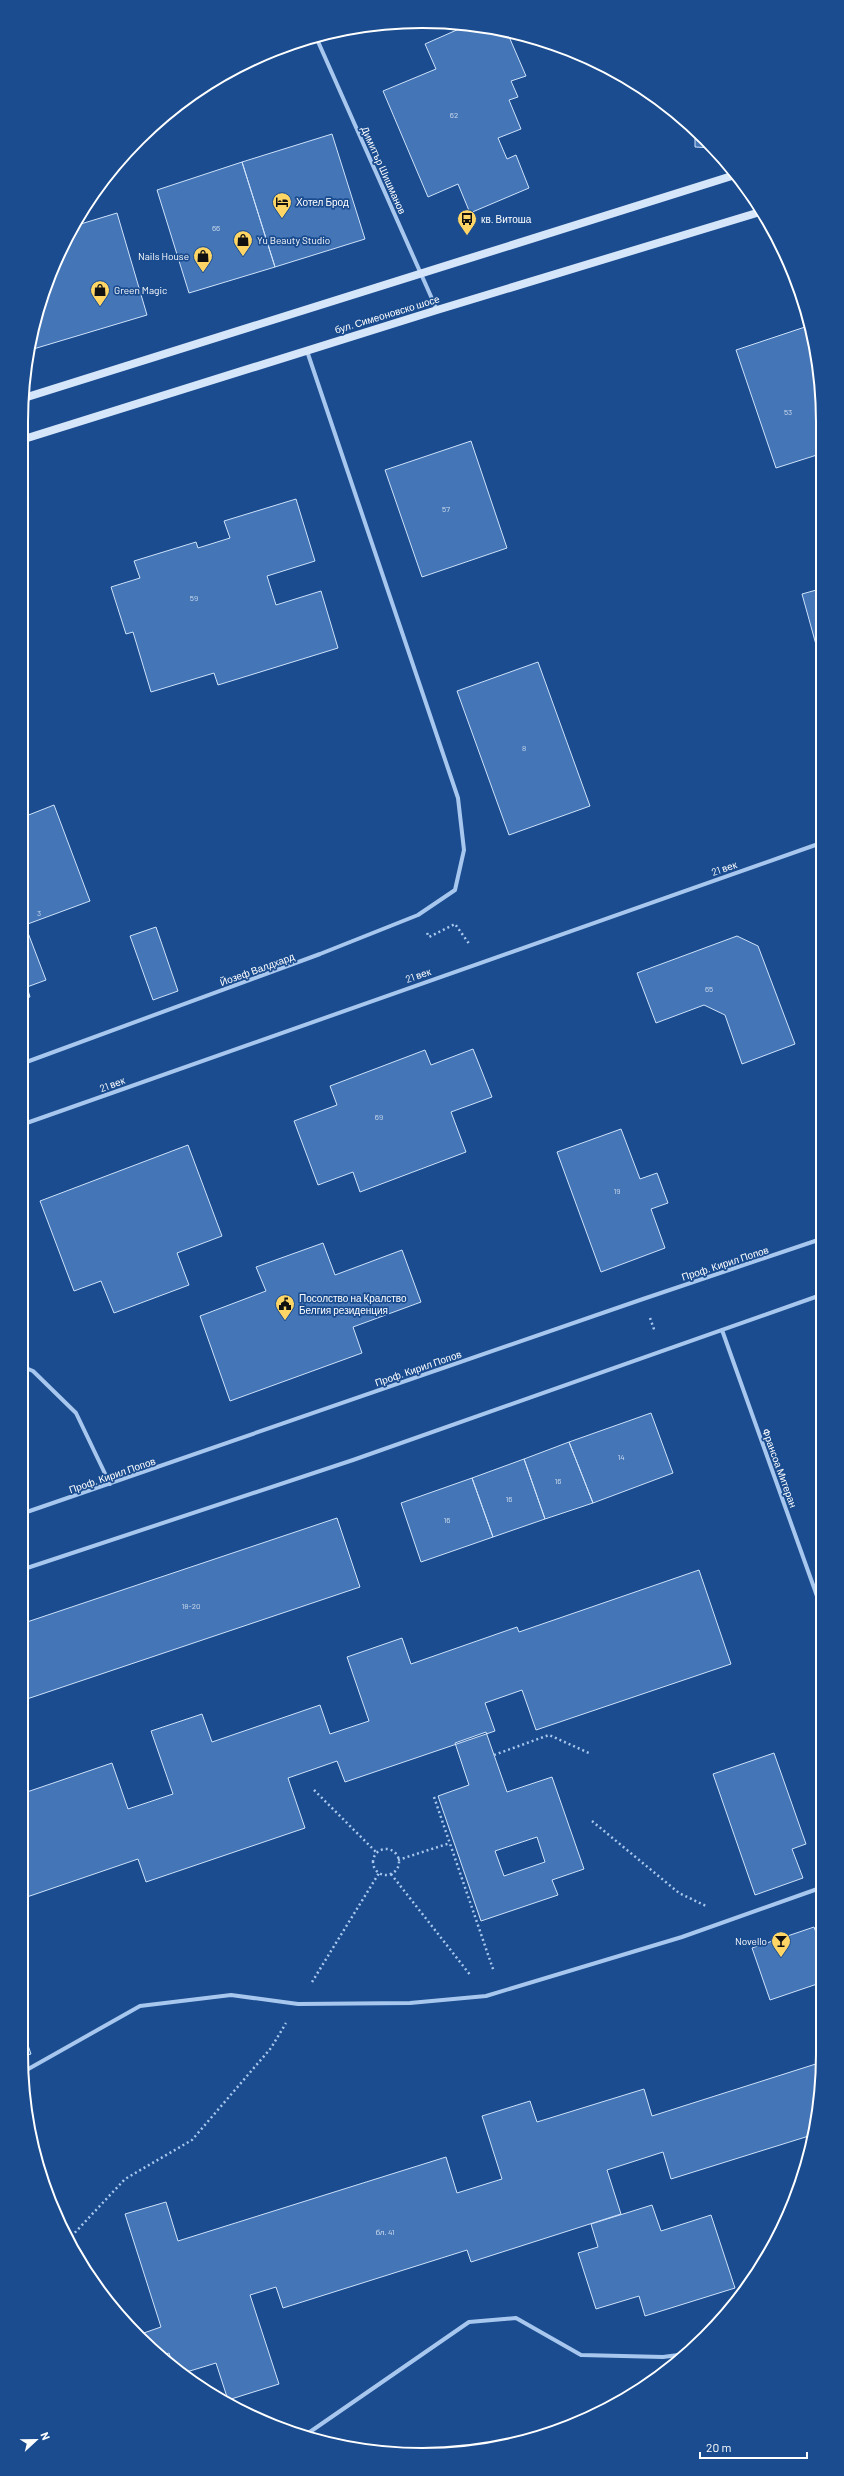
<svg xmlns="http://www.w3.org/2000/svg" width="844" height="2476" font-family="Barlow,sans-serif">
	<rect width="100%" height="100%" fill="#1a4c8f"/>
	<!-- building -->
	<path fill="#4375b7" stroke="#cee2fa" fill-rule="evenodd" d="M468,25L507,32L526,76L511,81L518,97L509,100L521,129L498,138L507,159L516,155L529,188L470,213L458,184L428,197L383,91L436,69L425,44Z
		M695,131L713,148L695,147Z
		M332,134L365,239L275,267L242,162Z
		M242,162L275,267L189,293L157,190Z
		M117,213L147,315L30,350L35,318L62,245L74,226Z
		M811,325L820,369V454L776,468L736,350Z
		M471,441L507,548L422,577L385,470Z
		M296,499L315,561L267,576L276,605L321,591L338,648L218,685L214,673L151,692L133,632L126,634L111,587L140,578L134,561L196,542L198,548L230,538L224,521Z
		M820,589V659L802,594Z
		M538,662L590,806L509,835L457,691Z
		M21,719L28,742L21,744Z
		M54,805L90,901L25,925L46,980L27,987L30,997L21,1000V818Z
		M156,927L178,991L153,1000L130,936Z
		M737,936L758,946L795,1044L742,1064L725,1015L704,1005L656,1023L637,973Z
		M473,1049L492,1097L451,1112L466,1152L360,1192L353,1172L318,1185L294,1121L337,1105L330,1086L425,1050L431,1065Z
		M621,1129L640,1179L657,1173L668,1203L651,1209L665,1248L601,1272L557,1152Z
		M188,1145L222,1236L177,1253L189,1285L114,1313L101,1281L74,1291L40,1201Z
		M323,1243L335,1275L402,1250L421,1302L353,1327L362,1353L230,1401L200,1316L266,1291L256,1267Z
		M651,1413L673,1473L593,1503L569,1442Z
		M569,1442L593,1503L545,1519L524,1459Z
		M524,1459L545,1519L493,1537L472,1478Z
		M472,1478L493,1537L421,1562L401,1503Z
		M337,1518L360,1587L21,1701V1624Z
		M699,1570L731,1664L536,1730L522,1690L485,1703L495,1731L345,1782L337,1761L288,1778L305,1828L146,1882L138,1859L21,1899V1794L112,1763L128,1809L173,1794L151,1731L202,1714L212,1742L320,1705L330,1734L369,1721L347,1657L402,1638L411,1664L517,1627L519,1632Z
		M486,1732L507,1792L552,1777L584,1869L552,1880L558,1895L481,1921L438,1796L469,1785L455,1743ZM537,1837L545,1862L504,1876L495,1851Z
		M774,1753L806,1844L792,1849L803,1878L755,1895L713,1774Z
		M814,1927L823,1951V1982L770,2000L752,1948Z
		M21,2025L31,2054L21,2057Z
		M822,2062L812,2135L671,2179L663,2152L607,2170L621,2214L471,2262L467,2250L283,2308L276,2287L250,2295L279,2384L228,2400L216,2363L180,2374L174,2368L169,2353L161,2356L138,2335L161,2327L125,2214L166,2202L178,2241L446,2157L457,2193L502,2179L482,2116L530,2101L537,2122L644,2089L652,2116Z
		M652,2205L661,2231L711,2215L735,2288L645,2316L639,2296L596,2309L578,2253L598,2247L591,2224Z
		M113,2301L116,2312L109,2302Z"/>
	<g fill="none" stroke-linecap="round" stroke-linejoin="round">
		<!-- path -->
		<path stroke="#a8c7ee" stroke-width="2.5" stroke-dasharray="2 3" stroke-linecap="butt" d="M427,933L429,937L455,924L470,945
			M650,1318L655,1332
			M494,1755L549,1735L589,1753
			M314,1790L377,1853
			M434,1797L494,1972
			M592,1821L679,1893L706,1906
			M373 1862a13 13 0 1 1 26 0a13 13 0 1 1-26 0Z
			M398,1860L450,1843
			M391,1874L471,1976
			M312,1982L379,1873
			M68,2240L125,2179L192,2140L271,2048L286,2023"/>
		<!-- minor -->
		<path stroke="#a8c7ee" stroke-width="4" d="M316,37L437,310
			M21,1064L320,954L418,915L455,890L464,850L458,798L307,351
			M21,1125L821,843
			M722,1330L822,1610
			M21,1366L33,1371L76,1413L110,1484
			M21,1514L643,1299L821,1239
			M21,1570L353,1460L821,1295
			M23,2072L140,2006L231,1995L298,2004L410,2003L486,1996L682,1937L823,1887
			M304,2436L469,2322L516,2318L581,2355L663,2357L686,2354"/>
		<!-- secondary -->
		<path stroke="#d5e5fa" stroke-width="8" d="M24,398L735,175
			M21,440L437,310L760,212"/>
	</g>
	<!-- icons -->
	<defs>
		<g id="hotel-pin" transform="scale(1)"><path d="M0 17L-7.5 6A9.5 9.5 0 1 1 7.5 6Z" fill="#ffd566" stroke="#1a4c8f"/><path d="M-6-4.5h1.5V1H6V5H4.5V3h-9V5H-6ZM-4 0a1.8 1.8 0 1 1 3.6 0ZM.5 0V-2.5h3Q6-2.5 6 0Z" fill="#111"/></g>
		<g id="bus-pin" transform="scale(1)"><path d="M0 17L-7.5 6A9.5 9.5 0 1 1 7.5 6Z" fill="#ffd566" stroke="#1a4c8f"/><path d="M-5-6H5V4H4V6H2V4H-2V6H-4V4H-5ZM-3.5-4V0h7V-4ZM-3.5 1.2v1.5H-2V1.2ZM2 1.2v1.5H3.5V1.2Z" fill="#111"/></g>
		<g id="shop-pin" transform="scale(1)"><path d="M0 17L-7.5 6A9.5 9.5 0 1 1 7.5 6Z" fill="#ffd566" stroke="#1a4c8f"/><path d="M-5-2.5h2.3a2.7 3.5 0 0 1 5.4 0H5L5.5 6h-11ZM-1.5-2.5h3a1.5 2.3 0 0 0-3 0Z" fill="#111"/></g>
		<g id="civic-pin" transform="scale(1)"><path d="M0 17L-7.5 6A9.5 9.5 0 1 1 7.5 6Z" fill="#ffd566" stroke="#1a4c8f"/><path d="M-.6-6.5H3V-4.5H.6V-3L4-1V1h2V6H-6V1h2V-1L-.6-3ZM-1.2 2.5V6h2.4V2.5Z" fill="#111"/></g>
		<g id="bar-pin" transform="scale(1)"><path d="M0 17L-7.5 6A9.5 9.5 0 1 1 7.5 6Z" fill="#ffd566" stroke="#1a4c8f"/><path d="M-6-5H6L.8 .8V4.5H3.5V6h-7V4.5H-.8V.8Z" fill="#111"/></g>
	</defs>
	<g fill-rule="evenodd">
		<use href="#hotel-pin" x="282" y="202"/>
		<use href="#bus-pin" x="467" y="219"/>
		<use href="#shop-pin" x="243" y="240"/>
		<use href="#shop-pin" x="203" y="256"/>
		<use href="#shop-pin" x="100" y="290"/>
		<use href="#civic-pin" x="285" y="1304"/>
		<use href="#bar-pin" x="781" y="1941"/>
	</g>
	<g text-anchor="middle" stroke-width="3.5" stroke-linejoin="round" paint-order="stroke">
		<!-- number labels -->
		<g font-size="8" fill="#d0dced">
			<text x="454" y="118">62</text>
			<text x="216" y="231">66</text>
			<text x="788" y="415">53</text>
			<text x="446" y="512">57</text>
			<text x="194" y="601">59</text>
			<text x="524" y="751">8</text>
			<text x="39" y="916">3</text>
			<text x="709" y="992">65</text>
			<text x="379" y="1120">69</text>
			<text x="617" y="1194">19</text>
			<text x="621" y="1460">14</text>
			<text x="558" y="1484">16</text>
			<text x="509" y="1502">16</text>
			<text x="447" y="1523">16</text>
			<text x="191" y="1609">18-20</text>
			<text x="385" y="2235">бл. 41</text>
		</g>
		<!-- street labels -->
		<g font-size="10" fill="#fff" stroke="#1a4c8f">
			<text transform="translate(384 170) rotate(66)" y="4">Димитър Шишманов</text>
			<text transform="translate(387 314) rotate(-17)" y="4">бул. Симеоновско шосе</text>
			<text transform="translate(724 868) rotate(-19)" y="4">21 век</text>
			<text transform="translate(257 969) rotate(-20)" y="4">Йозеф Валдхард</text>
			<text transform="translate(418 975) rotate(-19)" y="4">21 век</text>
			<text transform="translate(112 1084) rotate(-20)" y="4">21 век</text>
			<text transform="translate(725 1263) rotate(-18)" y="4">Проф. Кирил Попов</text>
			<text transform="translate(418 1368) rotate(-19)" y="4">Проф. Кирил Попов</text>
			<text transform="translate(780 1468) rotate(70)" y="4">Франсоа Митеран</text>
			<text transform="translate(112 1475) rotate(-19)" y="4">Проф. Кирил Попов</text>
		</g>
		<!-- poi labels -->
		<g font-size="10" fill="#fff" stroke="#1a4c8f" text-anchor="start">
			<text x="296" y="206">Хотел Брод</text>
			<text x="481" y="223">кв. Витоша</text>
			<text x="257" y="244">Yu Beauty Studio</text>
			<text x="189" y="260" text-anchor="end">Nails House</text>
			<text x="114" y="294">Green Magic</text>
			<text x="299" y="1302">Посолство на Кралство<tspan x="299" dy="12">Белгия резиденция</tspan></text>
			<text x="767" y="1945" text-anchor="end">Novello</text>
		</g>
	</g>
	<!-- crop -->
	<path d="M0 0H844V2476H0ZM422 28H422A394 394 0 0 1 816 422V2054A394 394 0 0 1 422 2448H422A394 394 0 0 1 28 2054V422A394 394 0 0 1 422 28Z" fill="#1a4c8f" fill-rule="evenodd"/>
	<path fill="none" stroke="#fff" stroke-width="2" d="M422 28H422A394 394 0 0 1 816 422V2054A394 394 0 0 1 422 2448H422A394 394 0 0 1 28 2054V422A394 394 0 0 1 422 28Z"/>
	<!-- north arrow -->
	<g transform="translate(36 2440) rotate(68)" stroke="#1a4c8f" stroke-width="3" paint-order="stroke">
	<path d="M0-3L7 15L0 10L-7 15Z" fill="#ffffff"/>
	<text y="-6" font-size="11" font-weight="bold" text-anchor="middle" fill="#ffffff">N</text>
	</g>
	<!-- scale -->
	<path d="M700 2452v6h107v-6" fill="none" stroke="#ffffff" stroke-width="2"/>
	<text x="706" y="2452" font-size="12" fill="#ffffff" stroke="#1a4c8f" stroke-width="3" paint-order="stroke">20 m</text>
</svg>
